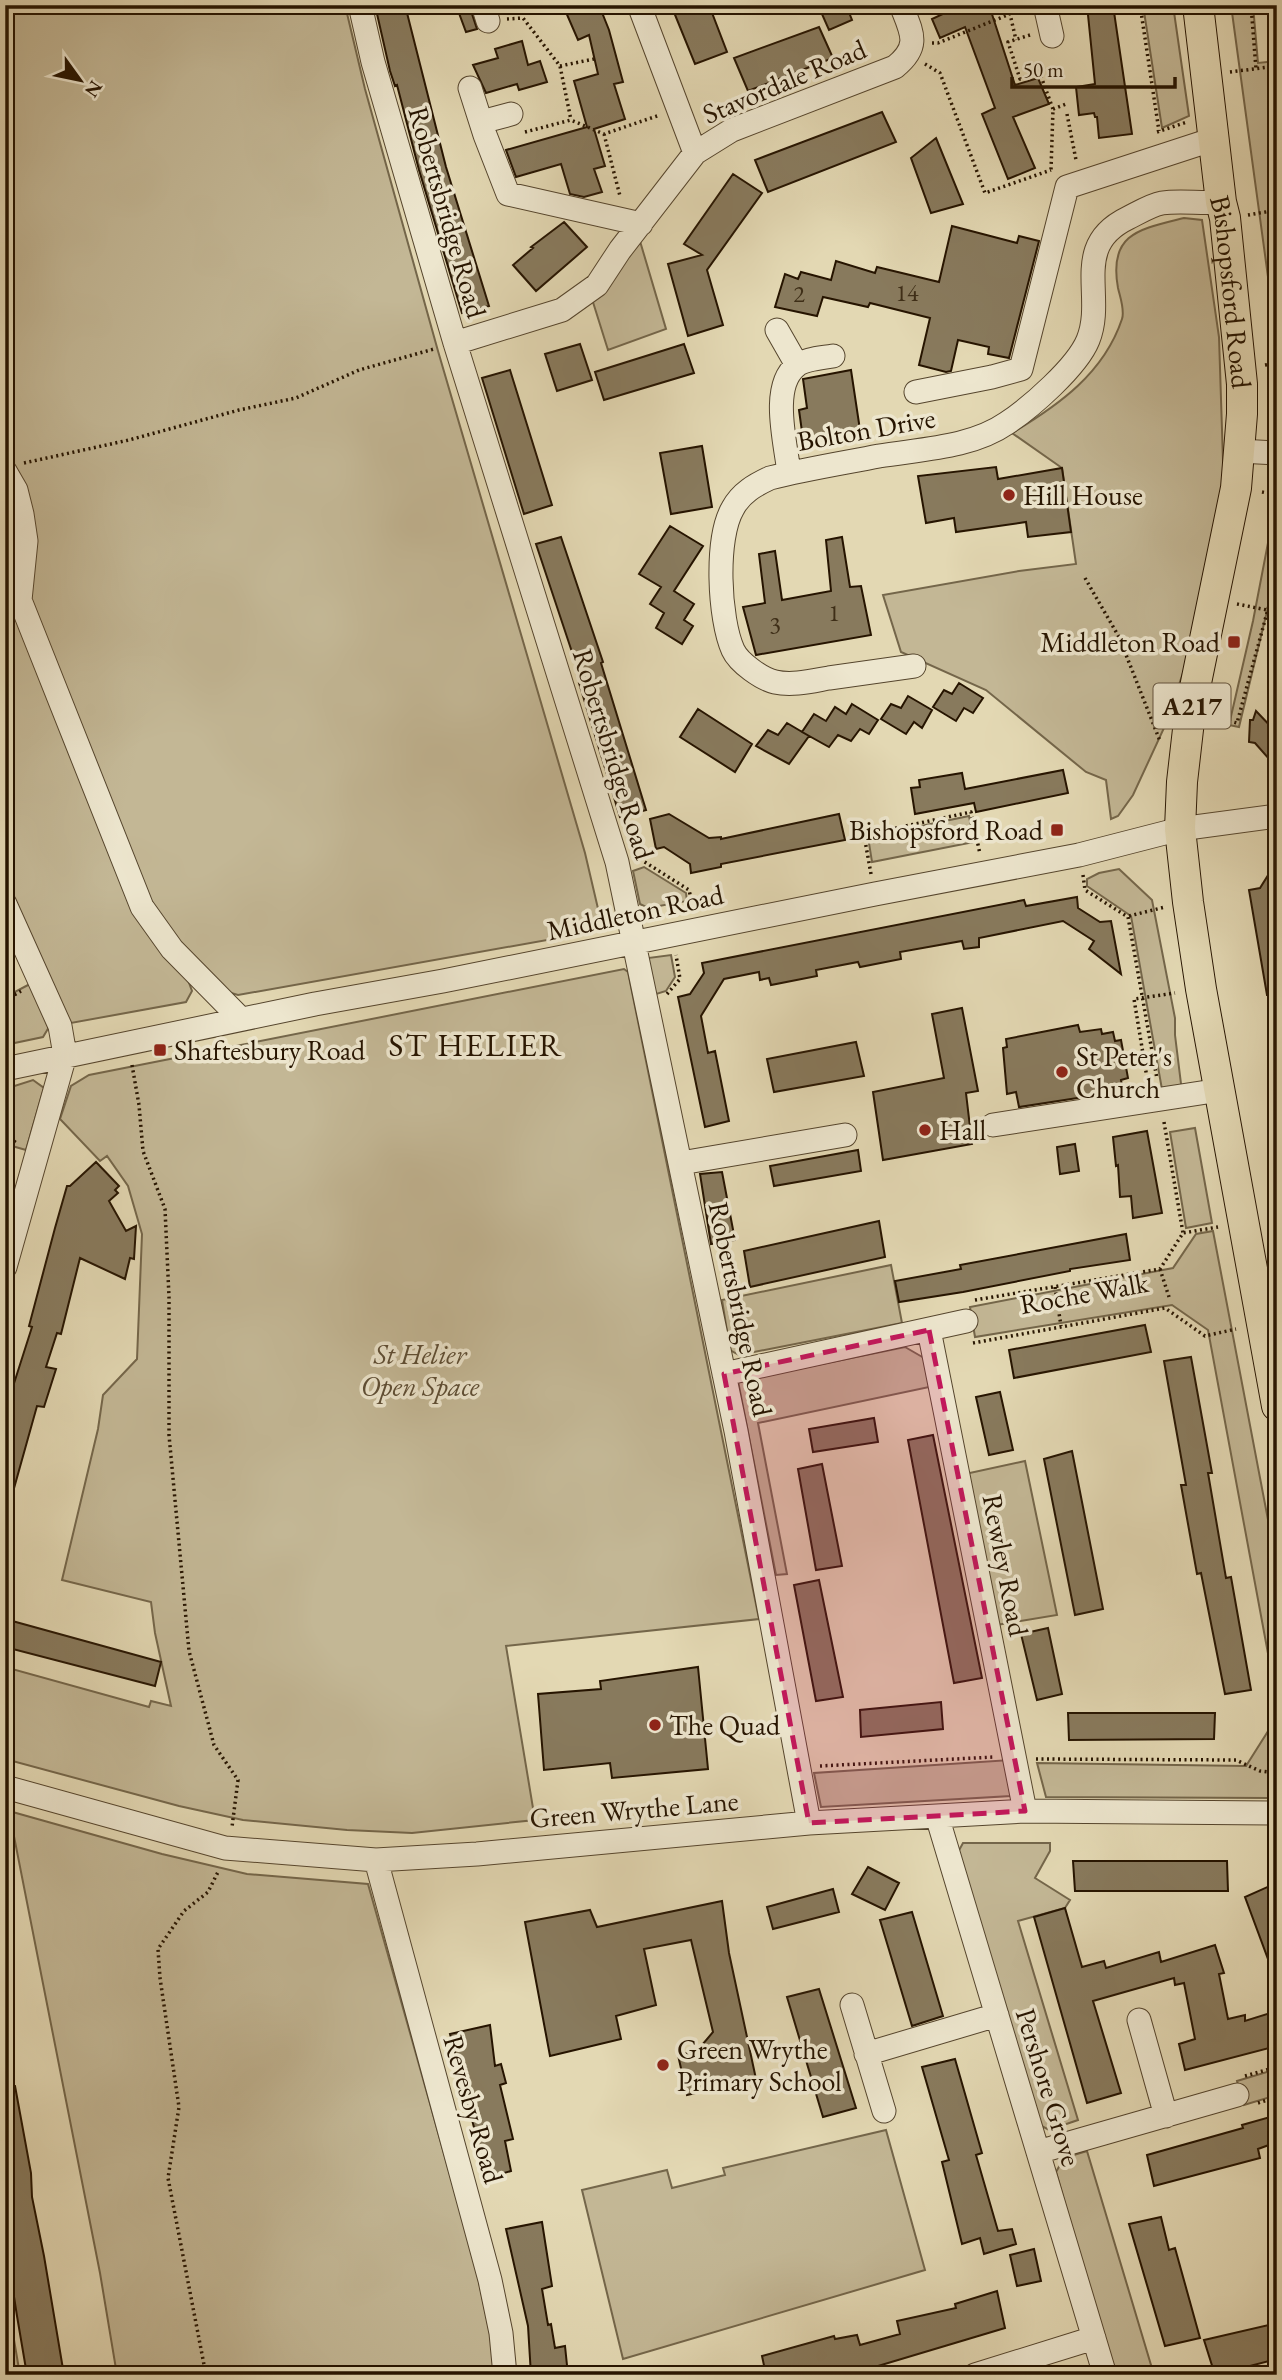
<svg xmlns="http://www.w3.org/2000/svg" width="1282" height="2380" font-family="'EB Garamond',serif">
	<rect width="100%" height="100%" fill="#e3d8b3"/>
	<filter id="stains"><feTurbulence type="fractalNoise" baseFrequency=".00286" numOctaves="4"/><feColorMatrix values="0 0 0 0 .2 0 0 0 0 .09 0 0 0 0 .02 0 0 0 .5 -.17"/></filter>
	<radialGradient id="worn" r=".72"><stop offset=".6" stop-color="#630" stop-opacity="0"/><stop offset="1" stop-color="#630" stop-opacity=".3"/></radialGradient>
	<!-- green -->
	<path fill="#c3b795" stroke="#74664a" stroke-width="2" d="M5,5H345L365,89L438,351L585,853L603,930L238,995L188,980L192,991L186,1002L71,1023L61,1010L5,891Z
		M1143,5H1173L1189,116L1162,128Z
		M1231,5H1253L1258,63L1277,61V343Z
		M1184,218L1202,220L1219,337L1224,492L1184,670L1164,728L1133,795L1118,816L1111,819L1106,780L1086,772L986,690L901,652L883,595L1019,571L1076,564L1062,468L1012,433C1059,405 1104,373 1122,319C1125,310 1120,297 1118,288C1108,233 1140,229 1184,218Z
		M637,231L666,329L608,350L592,299Z
		M1277,496V570L1239,727L1229,725L1253,621Z
		M969,816L974,842L872,862L868,837Z
		M644,867L686,893L687,901L648,908L640,904L633,871Z
		M1119,869L1152,900L1175,1018V1035L1182,1092L1163,1095L1131,916L1087,886V879L1099,873Z
		M671,955L675,977L666,991L653,995L648,958Z
		M624,969L628,972L759,1619L506,1646L535,1820L412,1833L347,1830L243,1820L179,1806L5,1759V1667L149,1707L151,1701L171,1706L155,1633L151,1602L62,1580L98,1429L103,1395L137,1359L142,1234L128,1186L107,1156L100,1161L60,1119L71,1086L89,1075Z
		M30,984L49,1027L43,1037L5,1045V997Z
		M33,1080L44,1088L26,1150L12,1146L5,1140V1089Z
		M1195,1128L1212,1223L1186,1228L1170,1132Z
		M1213,1231L1277,1567V1702L1208,1330L1172,1305L975,1337L970,1307L1173,1268L1196,1234Z
		M891,1265L902,1323L739,1355L730,1350L722,1300Z
		M905,1347L931,1362L934,1386L758,1423L787,1574L776,1575L738,1381Z
		M1025,1461L1057,1615L996,1625L965,1474Z
		M1277,1717V1798L1046,1797L1037,1763L1246,1766Z
		M1010,1760L1011,1796L821,1807L814,1773Z
		M9,1811L162,1854L247,1874L368,1884L475,2263L491,2338L494,2375H117L100,2273Z
		M963,1843H1050V1851L1035,1878L1070,1900L1065,1908L1018,1921L1078,2120L1049,2130L1036,2123L957,1854Z
		M1277,2069V2095L1244,2105L1237,2081Z
		M886,2130L925,2270L623,2359L582,2190L667,2170L672,2188L725,2175L723,2168Z
		M1087,2151L1154,2375H1113L1056,2172L1064,2158Z
		M5,2287L20,2375H5Z"/>
	<!-- building -->
	<path fill="#887a5d" stroke="#261400" stroke-width="2" d="M375,5H405L446,167L489,306L462,313L419,170L397,85L395,86L390,71Z
		M456,5H469L477,29L466,32Z
		M577,5H599L609,30L623,82L614,84L625,119L594,129L605,166L594,169L602,192L584,197L570,194L561,164L516,177L506,150L587,127L574,81L598,74L589,35L578,40L565,10Z
		M671,5H709L727,52L695,64Z
		M818,5H846L852,20L829,30Z
		M942,5H989L1015,85L1038,78L1049,104L1013,117L1035,168L1008,179L982,114L995,108L965,27L940,38L932,19L945,13Z
		M1087,5H1113L1132,134L1099,138L1097,117H1095L1094,113L1079,115L1076,87L1095,84Z
		M819,27L833,58L748,91L734,58Z
		M522,41L528,65L540,61L547,82L519,90L517,84L486,93L473,65L498,58L495,49Z
		M882,112L896,142L768,192L755,160Z
		M936,138L963,204L931,213L911,158Z
		M733,174L762,193L707,270L723,325L688,336L668,264L702,255L684,244Z
		M564,222L587,247L536,291L513,265L533,248L531,247Z
		M952,226L1017,243L1019,236L1039,241L1009,358L988,354L989,347L958,340L951,371L946,372L919,365L930,318L870,303L868,307L823,297L817,316L775,307L785,274L798,279L801,272L831,280L836,261L875,273L877,267L939,282Z
		M580,344L592,380L557,391L545,354Z
		M684,344L694,373L604,400L595,372Z
		M510,370L552,505L524,514L482,378Z
		M851,370L860,430L803,439L799,410L807,408L803,379Z
		M702,446L712,507L671,514L660,453Z
		M996,467L998,479L1062,468L1071,532L1028,537L1026,522L956,532L954,518L926,523L918,476Z
		M670,526L703,546L674,591L694,604L684,620L693,626L682,644L656,628L664,613L650,604L661,587L639,574Z
		M561,537L603,662L601,663L646,810L620,817L579,683L582,682L536,544Z
		M842,537L850,587L861,586L871,635L756,655L743,607L765,603L759,554L775,551L782,600L831,591L826,540Z
		M959,683L983,698L973,713L964,708L956,721L933,707L944,690L952,694Z
		M908,696L932,710L922,728L914,722L906,734L881,719L891,704L901,708Z
		M852,704L878,720L869,734L860,729L851,741L838,735L829,747L802,732L814,714L826,721L835,707L846,714Z
		M698,709L752,744L735,772L680,737Z
		M1256,711L1277,733V768L1255,743L1249,742L1250,720H1253Z
		M787,723L809,736L789,764L756,746L768,730L778,735Z
		M1063,770L1068,793L976,812L974,803L915,814L911,788L920,787L919,780L962,773L965,789Z
		M669,814L709,838L721,837V839L839,814L845,840L721,864V867L691,873L690,864L664,847L656,849L650,819Z
		M1277,861V894L1269,906L1277,928V995H1267L1249,890L1260,888Z
		M1077,897L1078,908L1100,922L1111,921L1121,974L1089,949L1094,941L1063,921L979,938V947L964,949L962,941L900,952L901,959L860,967L858,962L816,970L817,976L771,985L769,978L760,980L759,972L724,979L701,1016L708,1053L715,1051L729,1121L705,1127L678,997L690,994L704,973L702,963L1024,900L1026,906Z
		M962,1008L978,1091L966,1093L972,1144L883,1160L873,1092L944,1078L932,1014Z
		M1078,1025L1080,1032L1101,1029L1102,1034L1113,1032L1115,1041L1121,1040L1128,1078L1121,1080L1123,1091L1019,1107L1016,1092L1007,1094L1003,1048L1007,1047L1006,1039Z
		M856,1042L864,1076L774,1092L767,1059Z
		M1147,1131L1162,1213L1133,1218L1131,1196L1120,1197L1118,1165L1116,1166L1113,1137Z
		M1075,1144L1079,1171L1060,1174L1057,1147Z
		M858,1150L861,1171L774,1186L770,1166Z
		M96,1162L119,1186L115,1190L118,1193L109,1201L126,1231L136,1226L134,1259L130,1258L125,1279L80,1258L61,1334L57,1333L46,1367L56,1369L44,1407L37,1406L11,1499H5V1421L12,1400L9,1399L32,1327L29,1326L55,1228L67,1186H70Z
		M722,1172L735,1240L711,1244L700,1174Z
		M879,1221L885,1257L750,1287L744,1251Z
		M1126,1234L1130,1260L1070,1269V1271L963,1292L899,1302L895,1281L961,1269L960,1265Z
		M1145,1325L1151,1352L1014,1378L1009,1350Z
		M1191,1357L1212,1473H1208L1226,1578L1231,1577L1251,1690L1225,1694L1201,1573L1197,1574L1181,1485H1186L1164,1361Z
		M1000,1392L1013,1450L989,1455L976,1397Z
		M874,1418L878,1442L813,1452L809,1429Z
		M933,1435L982,1678L954,1683L908,1440Z
		M1072,1451L1103,1609L1075,1615L1044,1459Z
		M822,1464L842,1566L816,1570L798,1469Z
		M819,1580L843,1697L816,1701L794,1585Z
		M5,1619L161,1662L155,1686L5,1647Z
		M1048,1628L1062,1694L1037,1700L1021,1634Z
		M698,1667L708,1769L612,1778L610,1763L544,1770L538,1694L601,1689L600,1681Z
		M941,1702L943,1729L861,1737L860,1710Z
		M1068,1713H1215L1214,1739L1069,1740Z
		M1073,1861H1227L1228,1891H1075Z
		M868,1867L899,1883L885,1910L852,1894Z
		M1272,1885L1277,1899V1978H1275L1245,1897Z
		M833,1889L839,1912L773,1929L767,1907Z
		M722,1901L729,1953L756,2079L687,2095L678,2055L697,2051L713,2032L691,1940L644,1949L656,2005L616,2016L621,2039L550,2056L525,1922L590,1910L597,1927Z
		M1065,1908L1082,1967L1104,1961L1106,1968L1159,1952L1161,1962L1215,1945L1224,1973L1219,1974L1228,2019L1245,2015V2021L1277,2011V2046L1185,2070L1179,2044L1195,2039L1184,1983L1175,1985L1174,1978L1093,2001L1121,2093L1087,2103L1034,1917Z
		M912,1912L943,2016L912,2026L880,1920Z
		M819,1989L856,2108L823,2117L787,1997Z
		M490,2025L495,2066L501,2064L506,2083L500,2085L513,2139L505,2141L511,2171L487,2178L450,2034Z
		M955,2059L982,2153L976,2155L998,2231L1012,2229L1016,2244L984,2254L980,2238L962,2244L942,2162L949,2160L922,2067Z
		M15,2086L31,2173L32,2197L44,2256L64,2375H27L17,2316L5,2239V2087Z
		M1277,2115V2142L1258,2149L1260,2158L1154,2186L1147,2155L1243,2128L1242,2125Z
		M1161,2217L1169,2250L1175,2248L1200,2338L1165,2346L1129,2224Z
		M542,2222L552,2286L542,2289L548,2325L551,2324L555,2348L565,2346L568,2375H531L528,2326L506,2229Z
		M1034,2249L1041,2281L1017,2286L1010,2255Z
		M997,2291L1005,2328L848,2375H766L762,2356L834,2336L835,2339L857,2335L860,2345L900,2334L897,2321L956,2308L955,2304Z
		M1277,2323V2359L1215,2375L1204,2340Z"/>
	<g fill="none" stroke-linecap="round" stroke-linejoin="round">
		<!-- minor casing -->
		<g stroke="#55452d" stroke-width="25">
			<path id="minor" d="M360,5L373,62L455,343L617,862L736,1431L809,1823
				M483,5L488,21
				M639,5L695,153
				M1045,5L1052,36
				M470,88L485,135L508,194L641,224
				M481,122L511,114
				M777,330L797,365
				M455,343L562,310L597,285L620,250L695,153L732,130L895,67C921,46 912,33 901,5
				M916,392L992,377L1021,369L1067,187L1214,139
				M1239,451L1277,453
				M5,471L16,490L22,514L26,541L20,600L142,907L172,949L241,1019
				M789,473C786,444 770,387 796,366C804,359 822,358 833,356
				M914,666C885,670 857,674 829,678C812,681 792,686 775,682C762,679 739,663 733,650C719,619 715,538 733,508C741,493 755,485 770,478C805,469 843,463 879,456C921,449 971,448 1007,423C1031,407 1077,367 1088,340C1106,296 1070,246 1128,218C1138,213 1151,205 1162,203C1181,200 1202,204 1221,202
				M5,904L60,1026L65,1055L5,1267
				M5,1069L315,1004L443,981L875,894L1079,855L1180,829L1277,816
				M993,1125L1220,1090
				M681,1163L845,1135
				M929,1330L1025,1811
				M724,1374L966,1321
				M5,1787L225,1848L376,1860L477,1854L809,1823L937,1816L1025,1811L1277,1813
				M937,1816L1105,2375
				M376,1860L490,2280L501,2333L505,2375
				M852,2005L884,2111
				M1139,2020L1166,2116
				M866,2054L997,2015
				M1038,2152L1237,2095
				M975,2375L1094,2338"/>
		</g>
		<!-- major casing -->
		<g stroke="#261400" stroke-width="32">
			<g id="major">
				<path id="s1" d="M1198,5L1221,202L1225,218L1242,384V414L1236,488L1190,712L1182,782L1180,829L1188,902L1201,989L1277,1406"/>
			</g>
		</g>
		<!-- path -->
		<path stroke="#261400" stroke-width="3.5" stroke-dasharray="2 3.5" stroke-linecap="butt" d="M1140,5L1159,131
			M1251,5L1256,69
			M507,19L523,18L560,66L571,120
			M1030,35L1008,42L1020,79L1039,71L1053,109L1051,170
			M932,43H938L1010,14L1016,40
			M925,64L940,73L985,193L1051,170
			M560,66L594,59
			M1230,72L1277,66
			M1053,109L1066,104
			M1067,114L1076,160
			M525,132L571,120L604,134L660,115
			M1157,132L1187,122
			M604,134L620,196
			M1248,215L1277,210
			M1265,365L1277,363
			M24,463L129,440L239,410L296,398L359,370L434,349
			M1262,492L1277,495
			M1085,578L1119,637L1160,741
			M1237,604L1267,610
			M1213,717L1237,723L1277,576
			M640,859L689,890L692,903L668,908L669,913
			M871,874L864,835L971,812L980,854
			M1083,875L1085,890L1128,917L1157,1079
			M1129,916L1165,907
			M667,994L680,979L676,955
			M5,1000L21,991
			M132,1065L139,1105L143,1151L165,1209L169,1297V1435L189,1651L214,1745L238,1780L232,1827
			M1147,1078L1134,999L1175,993
			M1164,1122L1183,1233
			M5,1135L18,1144
			M1160,1269L1170,1300
			M1055,1287L1061,1326
			M975,1300L1160,1269L1183,1233L1218,1227
			M973,1343L1165,1308L1205,1336L1236,1329
			M1036,1759L1236,1760L1260,1771L1277,1773
			M820,1766L994,1757
			M1245,2076L1277,2067
			M1258,2103L1277,2097
			M206,2375L168,2178L179,2107L160,1978L158,1949L184,1911L208,1892L218,1872"/>
		<!-- minor -->
		<use href="#minor" stroke="#ede6ce" stroke-width="23"/>
		<!-- major -->
		<use href="#major" stroke="#e3d8b3" stroke-width="30"/>
	</g>
	<!-- marked area -->
	<path fill="#c2185b" fill-opacity="0.2" stroke="#c2185b" stroke-width="5" stroke-dasharray="14 9" stroke-linejoin="round" d="M929,1330L1025,1811L809,1823L724,1374Z"/>
	<!-- markers -->
	<g fill="#8f2418" stroke="#ede6ce" stroke-width="2.5">
		<circle cx="1009" cy="495" r="7"/>
		<rect x="1227" y="635" width="14" height="14" rx="3.5"/>
		<rect x="1050" y="823" width="14" height="14" rx="3.5"/>
		<rect x="153" y="1043" width="14" height="14" rx="3.5"/>
		<circle cx="1062" cy="1072" r="7"/>
		<circle cx="925" cy="1130" r="7"/>
		<circle cx="655" cy="1725" r="7"/>
		<circle cx="663" cy="2065" r="7"/>
	</g>
	<g text-anchor="middle" stroke-width="7" stroke-linejoin="round" paint-order="stroke">
		<!-- number labels -->
		<g font-size="24" fill="#3e2e17">
			<text x="907" y="301">14</text>
			<text x="799" y="302">2</text>
			<text x="834" y="621">1</text>
			<text x="775" y="633">3</text>
		</g>
		<!-- shield labels -->
		<rect fill="#ede6ce" stroke="#62533e" stroke-width="2" x="1153.5" y="683.5" width="77" height="45" rx="5"/>
		<g font-size="26" font-weight="bold" fill="#261400">
			<text x="1192" y="715">A217</text>
		</g>
		<!-- street labels -->
		<g font-size="28" fill="#261400" stroke="#ede6ce">
			<text transform="translate(784 81) rotate(-23)" y="10">Stavordale Road</text>
			<text transform="translate(448 212) rotate(74)" y="10">Robertsbridge Road</text>
			<text dy="10" stroke="none"><textPath href="#s1" startOffset="289">Bishopsford Road</textPath></text>
			<text transform="translate(866 429) rotate(-10)" y="10">Bolton Drive</text>
			<text transform="translate(614 754) rotate(73)" y="10">Robertsbridge Road</text>
			<text transform="translate(635 912) rotate(-12)" y="10">Middleton Road</text>
			<text transform="translate(1084 1293) rotate(-10)" y="10">Roche Walk</text>
			<text transform="translate(741 1309) rotate(78)" y="10">Robertsbridge Road</text>
			<text transform="translate(1006 1565) rotate(79)" y="10">Rewley Road</text>
			<text transform="translate(634 1809) rotate(-5)" y="10">Green Wrythe Lane</text>
			<text transform="translate(1049 2087) rotate(73)" y="10">Pershore Grove</text>
			<text transform="translate(474 2109) rotate(74)" y="10">Revesby Road</text>
		</g>
		<!-- poi labels -->
		<g font-size="28" fill="#261400" stroke="#ede6ce" text-anchor="start">
			<text x="1023" y="505">Hill House</text>
			<text x="1220" y="652" text-anchor="end">Middleton Road</text>
			<text x="1043" y="840" text-anchor="end">Bishopsford Road</text>
			<text x="174" y="1060">Shaftesbury Road</text>
			<text x="1076" y="1066">St Peter's<tspan x="1076" dy="32">Church</tspan></text>
			<text x="939" y="1140">Hall</text>
			<text x="669" y="1735">The Quad</text>
			<text x="677" y="2059">Green Wrythe<tspan x="677" dy="32">Primary School</tspan></text>
		</g>
		<!-- park labels -->
		<g font-size="28" font-style="italic" fill="#5d4d34" stroke="#ede6ce">
			<text x="420" y="1364">St Helier<tspan x="420" dy="32">Open Space</tspan></text>
		</g>
		<!-- quarter labels -->
		<g font-size="32" letter-spacing="2" fill="#261400" stroke="#ede6ce">
			<text x="476" y="1056">ST HELIER</text>
		</g>
	</g>
	<!-- margin -->
	<rect width="1282" height="2380" fill="none" stroke="#e3d8b3" stroke-width="28"/>
	<rect x="7" y="7" width="1268" height="2366" fill="none" stroke="#261400" stroke-width="3.5"/>
	<rect x="14" y="14" width="1254" height="2352" fill="none" stroke="#261400" stroke-width="2"/>
	<!-- north arrow -->
	<g transform="translate(80 80) rotate(123)" stroke="#ede6ce" stroke-width="5" paint-order="stroke">
	<path d="M0-5L12 26L0 18L-12 26Z" fill="#261400"/>
	<text y="-10" font-size="19" font-weight="bold" text-anchor="middle" fill="#261400">N</text>
	</g>
	<!-- scale -->
	<path d="M1012 77v10h163v-10" fill="none" stroke="#261400" stroke-width="3.5"/>
	<text x="1023" y="77" font-size="21" fill="#261400" stroke="#ede6ce" stroke-width="5" paint-order="stroke">50 m</text>
	<rect width="100%" height="100%" filter="url(#stains)"/>
	<rect width="100%" height="100%" fill="url(#worn)"/>
</svg>
